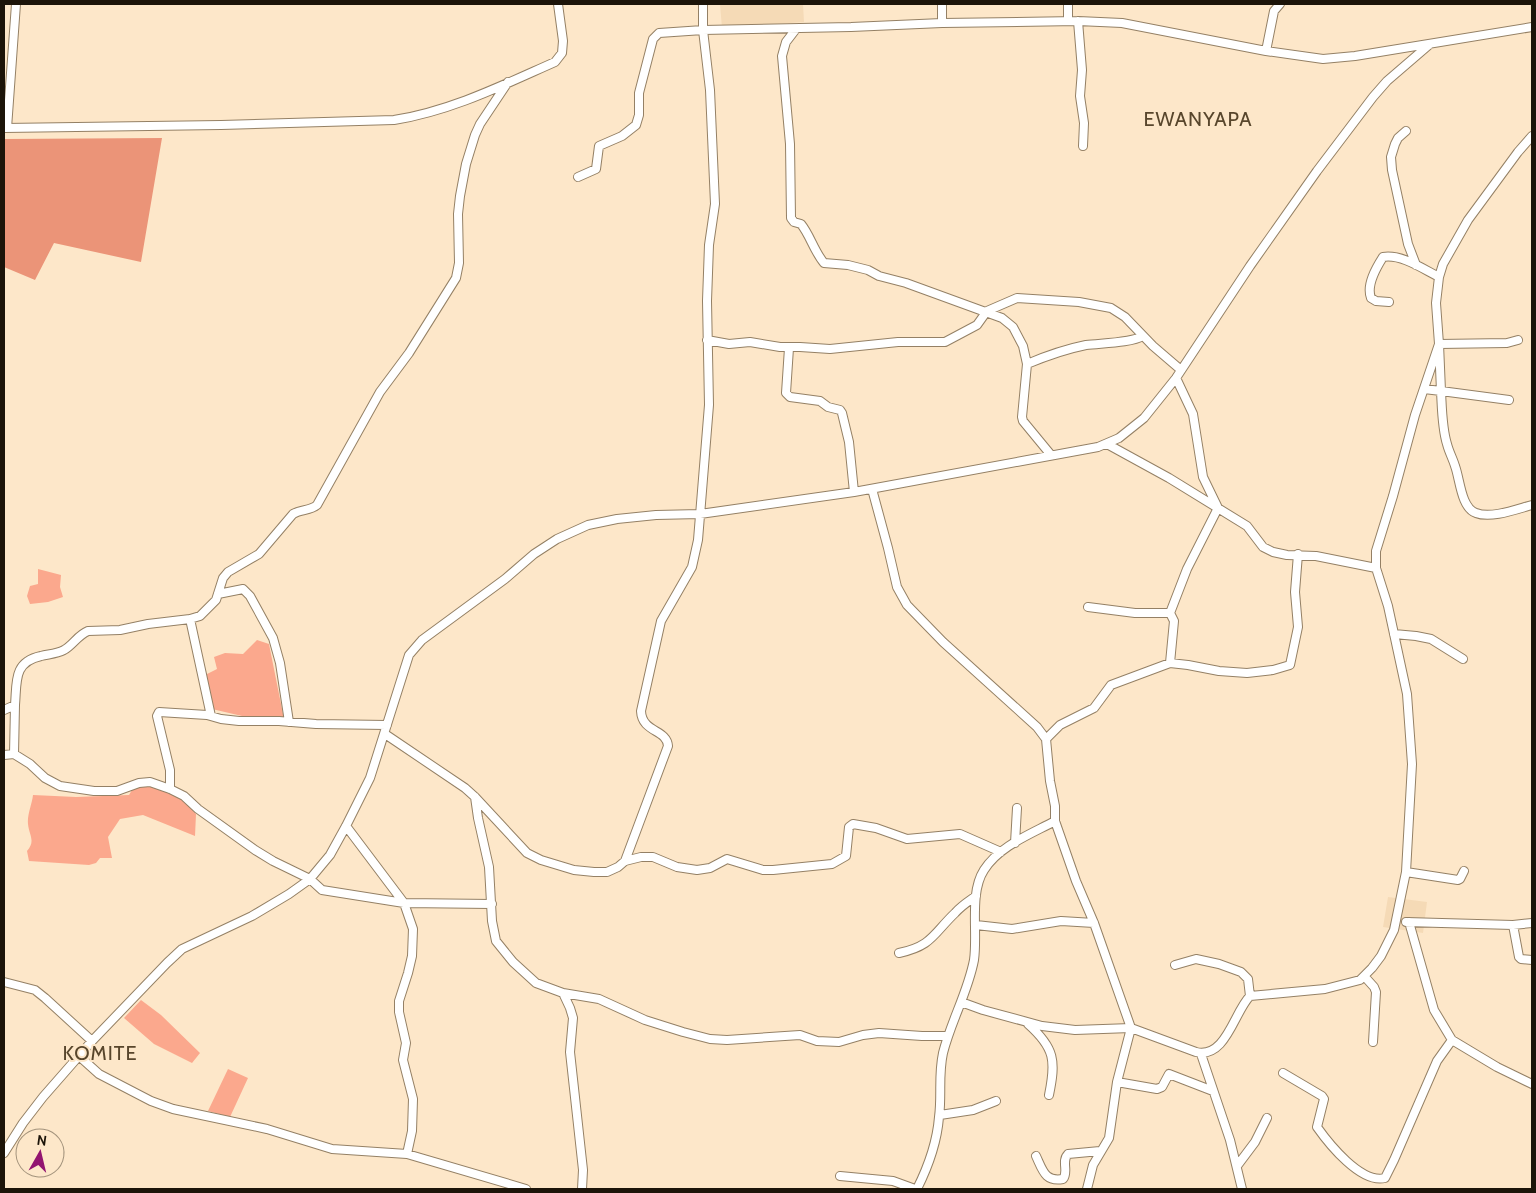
<svg xmlns="http://www.w3.org/2000/svg" width="1536" height="1193" font-family="Cabin,sans-serif">
	<rect width="100%" height="100%" fill="#fde7c9"/>
	<!-- built -->
	<path fill="#f5dab6" d="M720,4H803L804,22L722,28Z
		M1388,897L1427,902L1423,933L1383,927Z"/>
	<!-- green -->
	<path fill="#fba88d" d="M38,569L61,575L60,587L63,597L48,602L30,604L27,596L30,586L38,584Z
		M257,640L269,644L284,719L242,716L212,709L203,676L217,669L214,657L225,653L243,654Z
		M152,784L183,800L196,814L195,836L143,815L120,819L108,837L112,858H100L96,863L89,865L29,861L27,851C36,841 29,835 28,824C27,815 32,804 33,795L76,797L129,795L135,785Z
		M141,1000L161,1015L200,1053L192,1063L154,1044L124,1018Z
		M228,1069L248,1078L230,1117L208,1111Z"/>
	<!-- forest -->
	<path fill="#eb9478" d="M162,138L141,262L54,243L35,280L4,267V139Z"/>
	<g fill="none" stroke-linecap="round" stroke-linejoin="round">
		<!-- minor casing -->
		<g stroke="#948065" stroke-width="10">
			<path id="minor" d="M1068,21V4
				M1078,21L1082,70L1080,96L1084,123L1083,146
				M942,23V4
				M796,29L786,42L782,56L790,144L791,218L794,222L801,224C810,235 814,251 824,263L848,265L868,270L879,276L906,283L1002,318L1013,327L1023,346L1027,364L1022,417L1023,421L1051,455
				M1266,51L1274,11L1280,4
				M4,128L221,125L394,120C451,111 503,85 555,62L562,53L563,41L558,4
				M7,128L16,4
				M1406,131L1398,138L1395,144L1391,157L1392,170L1408,244L1416,265
				M578,177L596,169L599,146L622,136L636,125L639,115V93L653,39L659,33L703,30L851,27L942,23L1078,21L1122,23L1266,51L1323,59L1355,56L1532,27
				M1389,302L1376,301L1371,298C1366,285 1376,268 1383,257C1402,254 1423,269 1439,277
				M707,340L729,344L750,342L780,347H800L830,349L898,342H945L977,325L987,311L1017,298L1079,302L1111,308L1125,317L1153,346L1181,370
				M789,348L786,393L790,397L820,401L828,407L840,410L842,413L849,442L854,492
				M1027,364C1046,356 1066,349 1086,345C1102,343 1131,343 1143,336
				M1424,389L1441,391C1442,409 1442,428 1447,444C1449,452 1453,459 1455,466C1460,479 1461,508 1476,513C1491,519 1517,509 1532,505
				M1509,400L1441,391L1439,344L1507,343L1518,340
				M1107,444L1169,478L1247,526L1263,547L1273,552L1287,555L1316,556L1376,568
				M872,489L888,548L897,587L907,605L943,642L1037,727L1046,739L1050,781L1055,806V821L1076,881L1094,923L1131,1028L1117,1082L1109,1138L1093,1165L1087,1189
				M218,594L243,589L250,596L273,638L280,663L289,722
				M1088,607L1135,613H1170
				M190,619L211,716
				M1394,634L1416,636L1431,639L1463,659
				M1170,663L1174,621L1170,613L1187,569L1218,508L1203,477L1193,414L1176,378
				M4,710L15,705C17,682 13,662 41,656C49,654 56,654 64,650C73,645 78,635 88,631L120,630L148,624L190,619L200,616L216,600L223,578L228,572L259,554L293,514C301,509 310,511 317,505L380,392L409,353L456,278L459,263L458,214L460,196L466,164L475,135L480,124L508,82
				M385,734L465,788L475,797L527,853L541,860L574,870L594,872H607L618,867L625,861L641,857H653L677,867L697,870L710,868L727,859L763,870H773L832,864L846,856L849,827L853,824L876,828L907,839L960,834L1001,852
				M1046,739L1060,725L1094,708L1111,685L1170,663L1188,665L1219,671L1247,673L1273,670L1290,665L1298,627L1295,592L1298,554
				M14,754L15,705
				M4,755L14,754L30,764L45,778L60,786L94,791H117L139,783L150,782L170,789L184,796L198,809L255,850L273,861L310,879L322,890L404,903L492,904
				M170,789V770L157,716L159,712L207,715L221,719L239,721H279L316,724L387,725
				M475,797L478,818L489,867L492,921L496,941L513,962L536,983L563,993L570,1008L573,1018L570,1052L583,1170L582,1189
				M346,826L404,903L413,929L412,956L408,973L399,1001V1012L406,1043L403,1060L413,1099L412,1131L407,1154
				M1015,843L1017,808
				M625,861L668,746C667,729 642,733 641,711L661,621L692,567L698,540L709,405L707,301L709,245L715,204L710,90L703,30V4
				M1406,872L1458,880L1460,879L1464,871
				M1406,922L1513,925L1532,923
				M976,925L1012,929L1061,921L1094,923
				M1513,925L1519,957L1521,959L1532,960
				M899,953C932,946 933,934 955,913C961,906 969,901 976,896
				M1175,965L1196,959L1219,964L1241,972L1248,979L1250,996
				M1365,977L1374,987L1376,992L1373,1042
				M4,982L35,990L45,998L92,1041
				M563,993L599,999L645,1020L683,1032L710,1039L727,1040L800,1035L817,1041L839,1042L863,1035L879,1033L922,1036H948
				M961,1002L983,1010L1042,1026L1075,1030L1131,1028L1196,1052C1226,1059 1234,1012 1250,996L1325,989L1360,980L1372,968L1381,956L1394,930L1406,872L1412,764L1407,694L1388,606L1376,568V551L1393,496L1415,415L1439,344L1436,303L1439,277L1443,264L1468,220L1518,152L1532,136
				M1028,1024C1055,1048 1056,1061 1049,1095
				M1452,1040L1497,1067L1532,1084
				M1201,1054L1230,1140L1242,1189
				M79,1056L99,1074L151,1101L173,1109L267,1129L332,1149L407,1154L526,1189
				M1283,1073L1322,1096L1324,1099L1317,1127C1329,1144 1361,1184 1385,1178L1394,1160L1437,1061L1452,1040L1434,1010L1409,922
				M1117,1082L1157,1089L1162,1087L1169,1074L1213,1091
				M940,1115L973,1110L996,1101
				M4,1153L23,1123L43,1097L92,1041L167,963L182,949L252,916L289,894L310,879L330,855L346,826L370,778L409,655L422,640L505,579L534,554L557,539L588,525L617,519L656,515L700,514L854,492L1098,447L1119,438L1144,418L1176,378L1250,266L1317,171L1373,97L1387,81L1430,44
				M1036,1156C1043,1171 1045,1182 1063,1179C1069,1172 1061,1161 1068,1154L1100,1151
				M1237,1166L1255,1142L1267,1118
				M840,1176L893,1181L915,1189
				M917,1189C928,1167 937,1143 939,1117C942,1095 938,1076 943,1053C951,1021 968,992 974,960C978,933 969,893 984,870C999,846 1031,834 1055,821"/>
		</g>
		<!-- minor -->
		<use href="#minor" stroke="#fff" stroke-width="8"/>
	</g>
	<g text-anchor="middle" stroke-width="4" stroke-linejoin="round" paint-order="stroke">
		<!-- quarter labels -->
		<g font-size="20" letter-spacing="1" fill="#58462c" stroke="#fde7c9">
			<text x="1198" y="126">EWANYAPA</text>
			<text x="100" y="1060">KOMITE</text>
		</g>
	</g>
	<!-- border -->
	<rect width="1536" height="1193" fill="none" stroke="#1c1409" stroke-width="10"/>
	<!-- north arrow -->
	<g transform="translate(40 1153) rotate(8)"><circle r="24" fill="#fde7c9" stroke="#a3937c"/>
	<path d="M0-4L9 19L0 12L-9 19Z" fill="#921470"/>
	<text y="-8" font-size="14" font-weight="bold" text-anchor="middle" fill="#1c1409">N</text>
	</g>
</svg>
